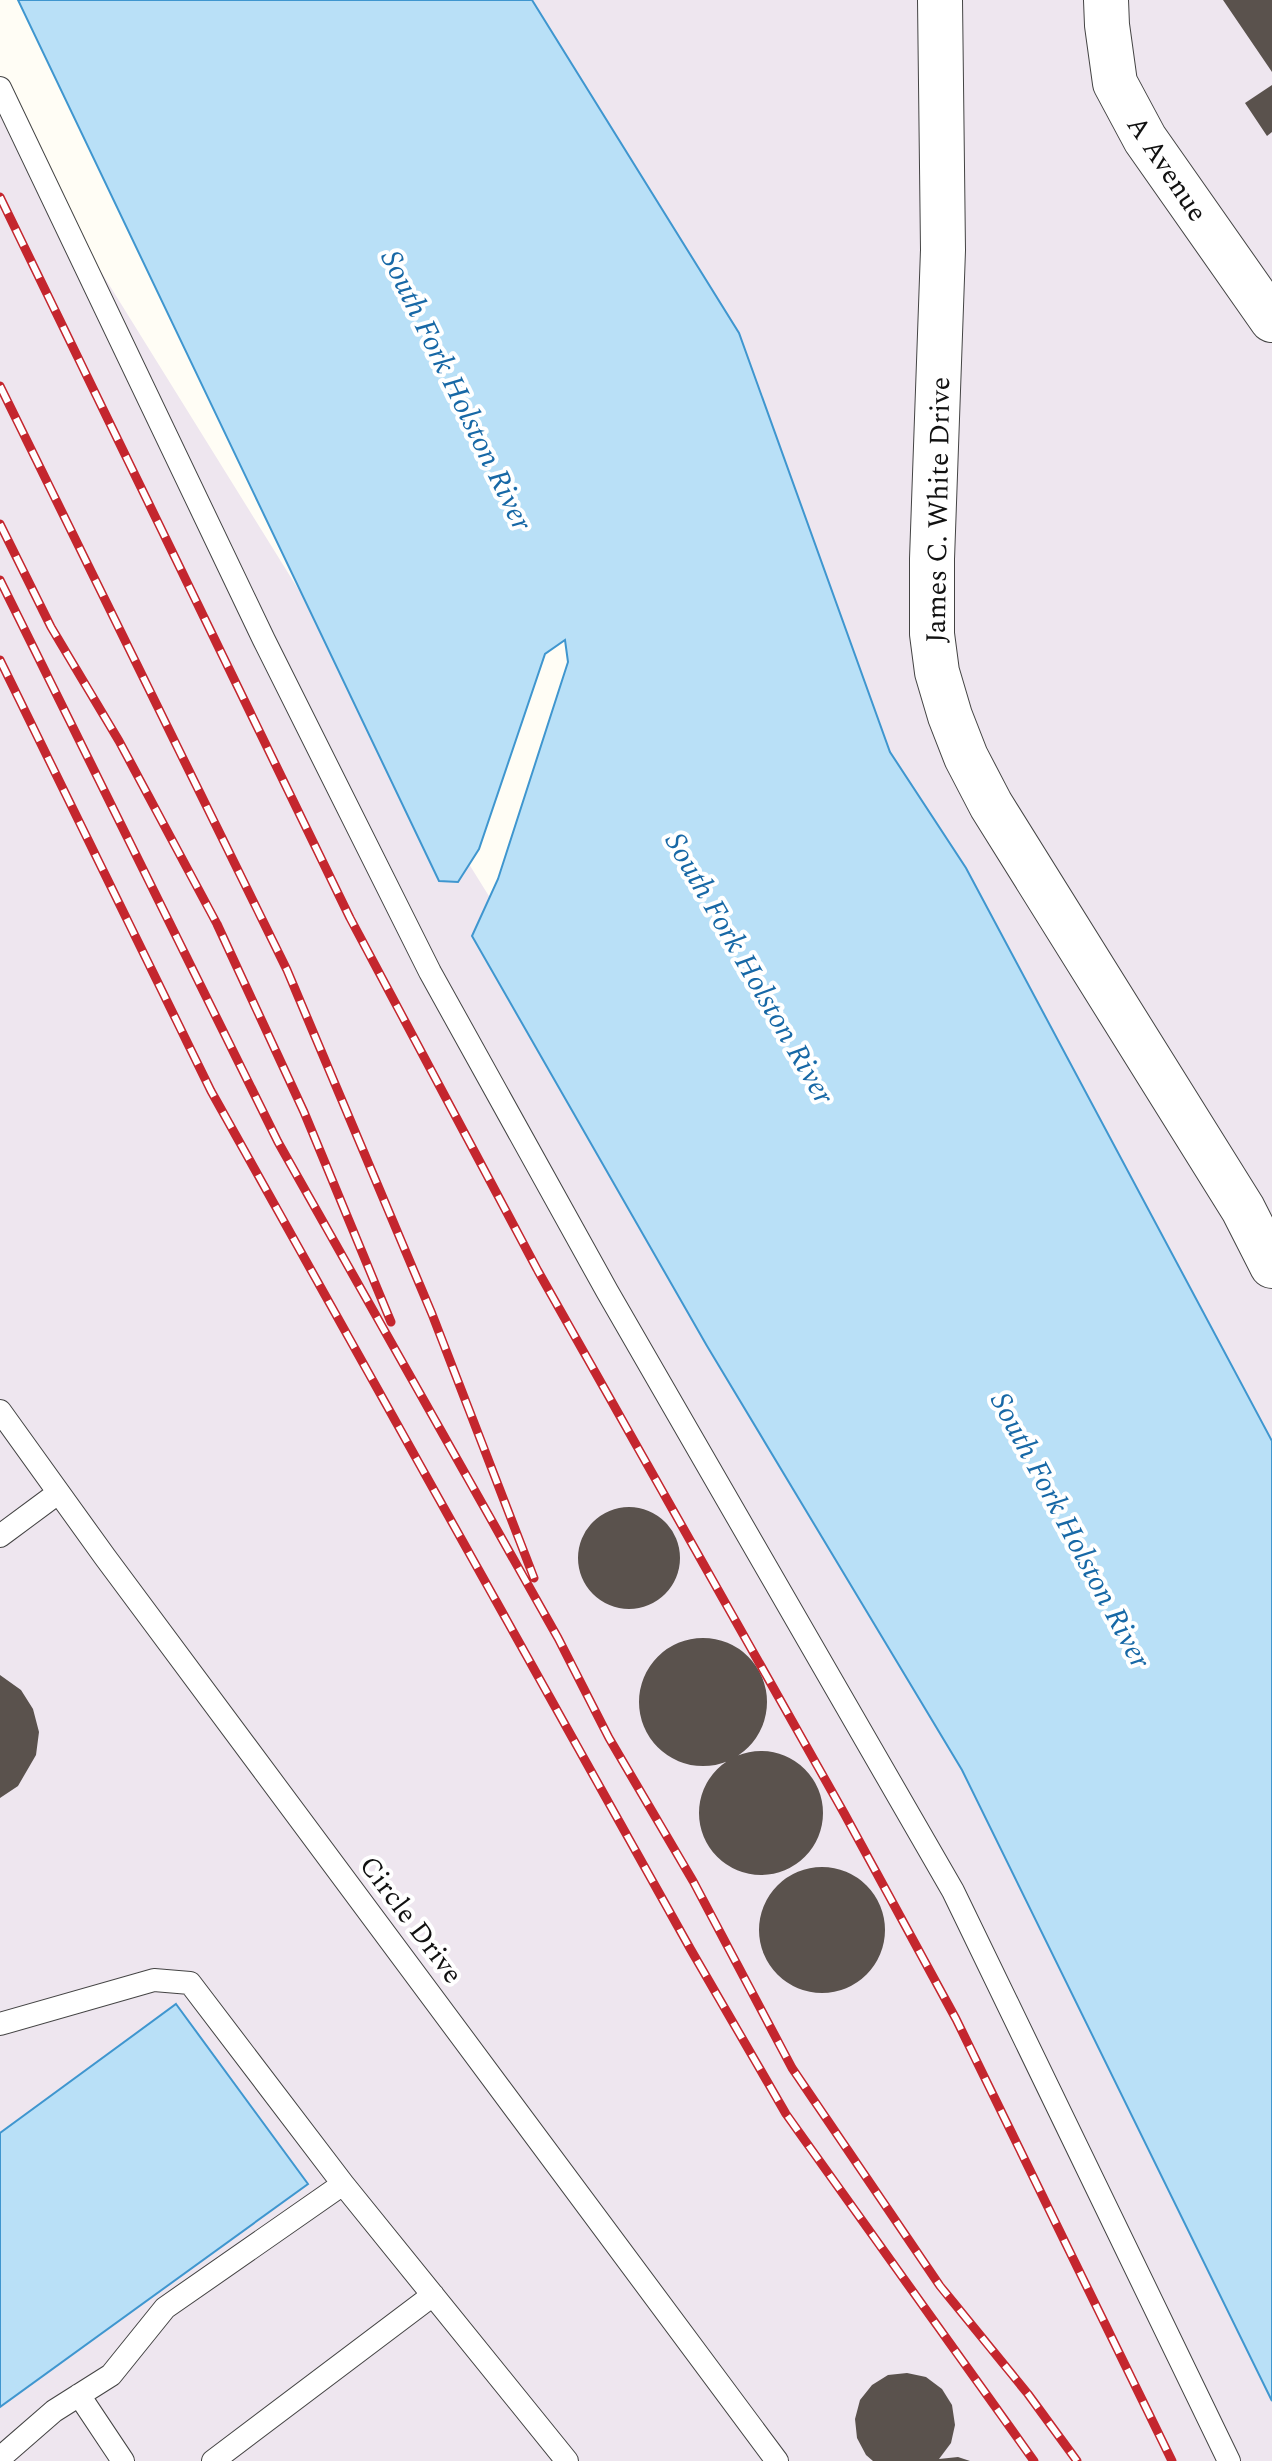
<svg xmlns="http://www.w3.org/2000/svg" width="1272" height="2461" font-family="Spectral,serif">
	<rect width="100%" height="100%" fill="#fffdf5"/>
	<!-- industrial -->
	<path fill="#eee6ef" d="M532,0H1272V1441L966,868L890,752L730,319Z
		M0,109L800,1397L1272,2326V2461H0Z"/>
	<!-- water -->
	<path fill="#b9e0f7" stroke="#3f96cf" stroke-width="2" d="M18,0H532L739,333L890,752L966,868L1272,1441V2401L962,1770L707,1346L472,936L498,879L568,662L565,640L545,654L479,849L458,882L439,881Z
		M176,2004L308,2184L0,2407V2133Z"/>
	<!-- building -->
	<path fill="#5a524d" d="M1223,0H1272V72Z
		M1272,85V132L1267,136L1245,103Z
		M578 1558a51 51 0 1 1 102 0a51 51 0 1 1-102 0Z
		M639 1702a64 64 0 1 1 128 0a64 64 0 1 1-128 0Z
		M0,1675L21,1690L33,1709L39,1732L36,1755L18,1786L0,1798Z
		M699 1813a62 62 0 1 1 124 0a62 62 0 1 1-124 0Z
		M759 1930a63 63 0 1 1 126 0a63 63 0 1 1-126 0Z
		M907,2373L926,2377L942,2389L952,2405L955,2425L951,2443L939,2459L958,2457L970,2461H873L866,2455L857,2438L855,2419L860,2400L872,2385L888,2375Z"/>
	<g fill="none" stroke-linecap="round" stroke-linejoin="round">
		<!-- lane casing -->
		<g stroke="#444" stroke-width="24">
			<path id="lane" d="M0,88L264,640L430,972L607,1291L953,1891L1229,2461
				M0,1411L105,1557L777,2461
				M0,1536L58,1493
				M0,2024L154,1980L190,1983L343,2184L165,2308L111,2375L54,2411L0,2458
				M343,2184L567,2461
				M79,2395L123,2461
				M213,2461L433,2295"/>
		</g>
		<!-- street casing -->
		<g stroke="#444" stroke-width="46">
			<path id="street" d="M940,0L943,250L932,559V634L937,672L950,716L966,757L991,805L1243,1209L1272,1266
				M1106,0L1107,25L1115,83L1145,139L1272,320"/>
		</g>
		<!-- lane -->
		<use href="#lane" stroke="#fff" stroke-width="22"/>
		<!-- street -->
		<use href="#street" stroke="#fff" stroke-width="44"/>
		<!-- rail casing -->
		<g stroke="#c4262e" stroke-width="9">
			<path id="rail" d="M0,197L350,918L538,1271L844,1813L956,2019L1172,2461
				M0,386L287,970L432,1314L534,1578
				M0,524L51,627L119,741L217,924L304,1112L391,1322
				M0,580L278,1142L558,1638L609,1738L693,1881L792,2068L940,2286L1028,2394L1077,2461
				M0,660L211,1091L691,1950L786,2114L1034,2461"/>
		</g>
		<!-- rail -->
		<use href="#rail" stroke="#fff" stroke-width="6" stroke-dasharray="18" stroke-linecap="butt"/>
	</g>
	<g text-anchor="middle" stroke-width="8" stroke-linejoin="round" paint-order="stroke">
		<!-- street labels -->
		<g font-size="28" fill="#111" stroke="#fff">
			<text transform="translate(1168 168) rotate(56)" y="10">A Avenue</text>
			<text transform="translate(937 510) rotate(-89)" y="10">James C. White Drive</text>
			<text transform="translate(412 1919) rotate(53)" y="10">Circle Drive</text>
		</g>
		<!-- water labels -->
		<g font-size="30" font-style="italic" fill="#1768a6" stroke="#fff">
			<text transform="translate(457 390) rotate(64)" y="10">South Fork Holston River</text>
			<text transform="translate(750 968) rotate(60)" y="10">South Fork Holston River</text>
			<text transform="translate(1071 1530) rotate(62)" y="10">South Fork Holston River</text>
		</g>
	</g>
</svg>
